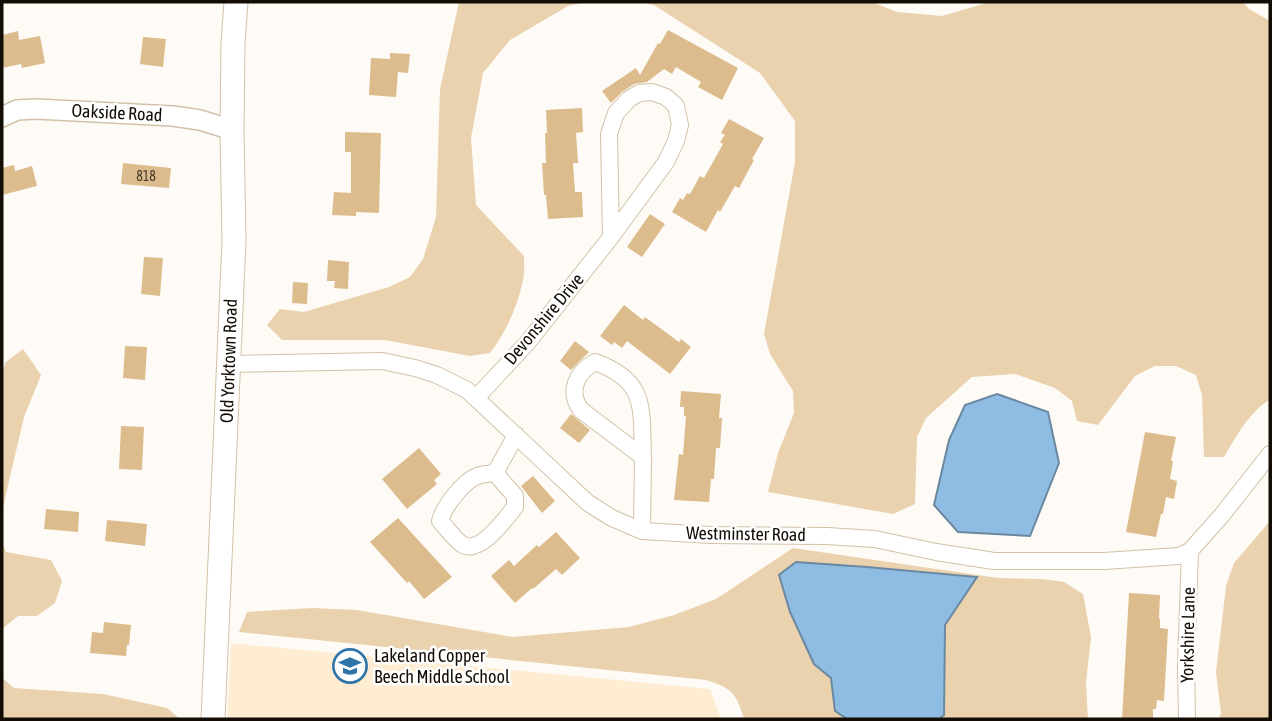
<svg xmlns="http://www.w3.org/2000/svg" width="1272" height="721" font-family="'Asap Condensed',sans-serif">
	<rect width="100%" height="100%" fill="#fefbf6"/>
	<!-- built -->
	<path fill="#ffedd3" d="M231,643L710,689L721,719H227Z"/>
	<!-- green -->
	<path fill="#ead2af" d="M459,2H585L568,6L510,40L483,73L471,138L476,205L524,256C524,264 525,272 523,280C518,306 506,332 490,353L470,356L385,340H282L267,325L280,309L304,312L389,287L410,277L423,259L436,217L440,89Z
		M642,2H872L897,12L942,16L990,2H1243L1249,9L1270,21V399C1248,414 1237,435 1224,457H1204L1202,395L1196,375L1176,366H1155L1135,376L1098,425L1077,421L1072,401L1055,388L1015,374L972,377L926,418L917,437L915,504L893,514L768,492L778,453L794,413L793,391L770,354L764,334L795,162V121L760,73L654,5Z
		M23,349L41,375L24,417L2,511V373L6,362Z
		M1270,521V719H1219L1221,713L1216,672L1226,586L1234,563Z
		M2,543L6,552L51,560L62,581L55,603L37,616H18L2,629Z
		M793,548L998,578L1043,579L1064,582L1083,594L1091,637L1086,683L1088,719H744C736,693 732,688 706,680L239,632L247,612L313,608L357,610L513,637L629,627L674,615L716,599Z
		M2,678L14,688L103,694L167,708L180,719H5L2,717Z"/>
	<!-- water -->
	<path fill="#8fbce2" stroke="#6a88a0" stroke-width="2" d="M997,394L1048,412L1059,463L1030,536L958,532L934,505L949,440L965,405Z
		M796,562L867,567L977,577L945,625L944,715L939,719H847L835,711L831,678L814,664L790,612L779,575Z"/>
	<!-- building -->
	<path fill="#dcbc8c" d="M668,30L738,68L722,100L698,87L701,82L676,67L672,74L664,69L647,82L634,84L622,92L611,103L602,91L636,68L640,75L658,43L660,44Z
		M18,31L19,40L40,36L45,63L22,68L21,64L2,68V35Z
		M143,37L166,39L163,67L140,64Z
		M390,53L410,54L408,73L398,72L396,97L369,95L371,58L390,59Z
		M582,108L583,132L576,133L578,163H573L575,192H582L583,217L548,219L546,195H544L542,163H546L545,133H547L546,110Z
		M729,119L764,138L752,159L754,160L739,188L735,186L720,212L718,210L706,232L672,212L680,198L683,200L687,193L690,194L700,176L704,178L723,144L720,142L725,135L721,133Z
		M345,132L381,133L379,213L356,212V216L332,215L334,192L351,193V152H345Z
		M123,163L171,168L169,188L121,184Z
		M14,165L15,171L32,166L37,186L2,195V168Z
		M650,214L665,224L642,257L627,247Z
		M144,257L163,258L160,296L141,294Z
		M328,260L349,262L348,289L334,288L335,281H327Z
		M293,282L308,283L307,304L292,303Z
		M624,305L643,320L645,317L679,342L681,339L691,347L670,374L627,341L622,348L614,342L612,345L600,336Z
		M575,341L589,352L571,370L560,361Z
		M125,346L147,347L145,380L123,378Z
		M681,391L721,394L719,418H722L720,448H716L714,479H711L709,502L674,500L679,454L683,455L686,416H684V407H680Z
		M571,414L590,430L579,443L560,428Z
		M121,426L144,427L142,470L119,469Z
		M1145,432L1176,437L1171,461H1173L1170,479L1177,481L1174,499L1166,497L1163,514H1161L1156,537L1126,532Z
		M419,448L441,474L434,480L437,484L407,509L382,479Z
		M533,476L555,501L542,513L521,486Z
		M46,509L79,512L78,532L44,529Z
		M398,518L452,577L424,599L409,581L407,583L370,542Z
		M107,520L147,524L145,546L105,541Z
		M556,532L580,558L562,575L556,569L533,589L532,588L515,603L491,576L509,560L514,566L537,545L539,547Z
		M1129,593L1160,595L1159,619H1160V628L1168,629L1164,701L1157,700L1156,709H1153V719H1122Z
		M104,622L131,625L129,645H127L126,656L90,653L92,632L103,633Z"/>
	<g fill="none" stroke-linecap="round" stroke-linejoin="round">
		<!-- minor casing -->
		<g stroke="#d2c1a8" stroke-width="18">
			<path id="minor" d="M595,362C648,381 641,409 643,457L581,410C567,391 577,372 595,362Z
				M229,364L382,361L415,368L437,375L467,390L588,503L612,518L642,531L712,535L827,536L875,539L936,552L994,561H1104L1179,556L1190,551L1222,515L1270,454
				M476,398L528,342L611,237L666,162L676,141L680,125L676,106L666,97L652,92L639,93L629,99L616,113L609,134L611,237
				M495,473L515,496V507C506,518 481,554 463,545C456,541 446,527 440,521C444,506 463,482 477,476C482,474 489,474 495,473Z
				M495,473L516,435
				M642,531L643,457
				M1187,719L1186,665L1190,551"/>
		</g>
		<!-- tertiary casing -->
		<g stroke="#d2c1a8" stroke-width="22">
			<path id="tertiary" d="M2,117L17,110L36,109L173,116L200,120L232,130"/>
		</g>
		<!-- secondary casing -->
		<g stroke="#d2c1a8" stroke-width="25">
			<path id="secondary" d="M213,719L234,241L232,130L233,43L236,2"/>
		</g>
		<!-- minor -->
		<use href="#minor" stroke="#fff" stroke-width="16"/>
		<!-- tertiary -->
		<use href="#tertiary" stroke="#fff" stroke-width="19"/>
		<!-- secondary -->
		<use href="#secondary" stroke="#fff" stroke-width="23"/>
	</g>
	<!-- icons -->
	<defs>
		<g id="school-ring" transform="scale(1.75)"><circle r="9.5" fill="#fff" stroke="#2e74a9" stroke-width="1.5"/><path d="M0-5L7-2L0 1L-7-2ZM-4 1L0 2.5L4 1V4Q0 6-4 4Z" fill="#2e74a9"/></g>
	</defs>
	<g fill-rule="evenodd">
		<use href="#school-ring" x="350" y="666"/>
	</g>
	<g text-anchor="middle" stroke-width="5" stroke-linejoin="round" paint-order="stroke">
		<!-- number labels -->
		<g font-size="14" fill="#453927">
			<text x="146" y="181">818</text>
		</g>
		<!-- street labels -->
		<g font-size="18" fill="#130d05" stroke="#fff">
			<text transform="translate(117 113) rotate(3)" y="6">Oakside Road</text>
			<text transform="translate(544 319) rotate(-50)" y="6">Devonshire Drive</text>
			<text transform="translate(229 361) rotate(-88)" y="6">Old Yorktown Road</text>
			<text transform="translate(746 534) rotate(1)" y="6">Westminster Road</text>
			<text transform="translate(1188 635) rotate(-89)" y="6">Yorkshire Lane</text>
		</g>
		<!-- poi labels -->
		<g font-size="18" fill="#130d05" stroke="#fff" text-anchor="start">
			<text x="374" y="662">Lakeland Copper<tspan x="374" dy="21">Beech Middle School</tspan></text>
		</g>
	</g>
	<!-- border -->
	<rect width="1272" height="721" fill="none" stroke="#130d05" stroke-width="7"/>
</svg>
